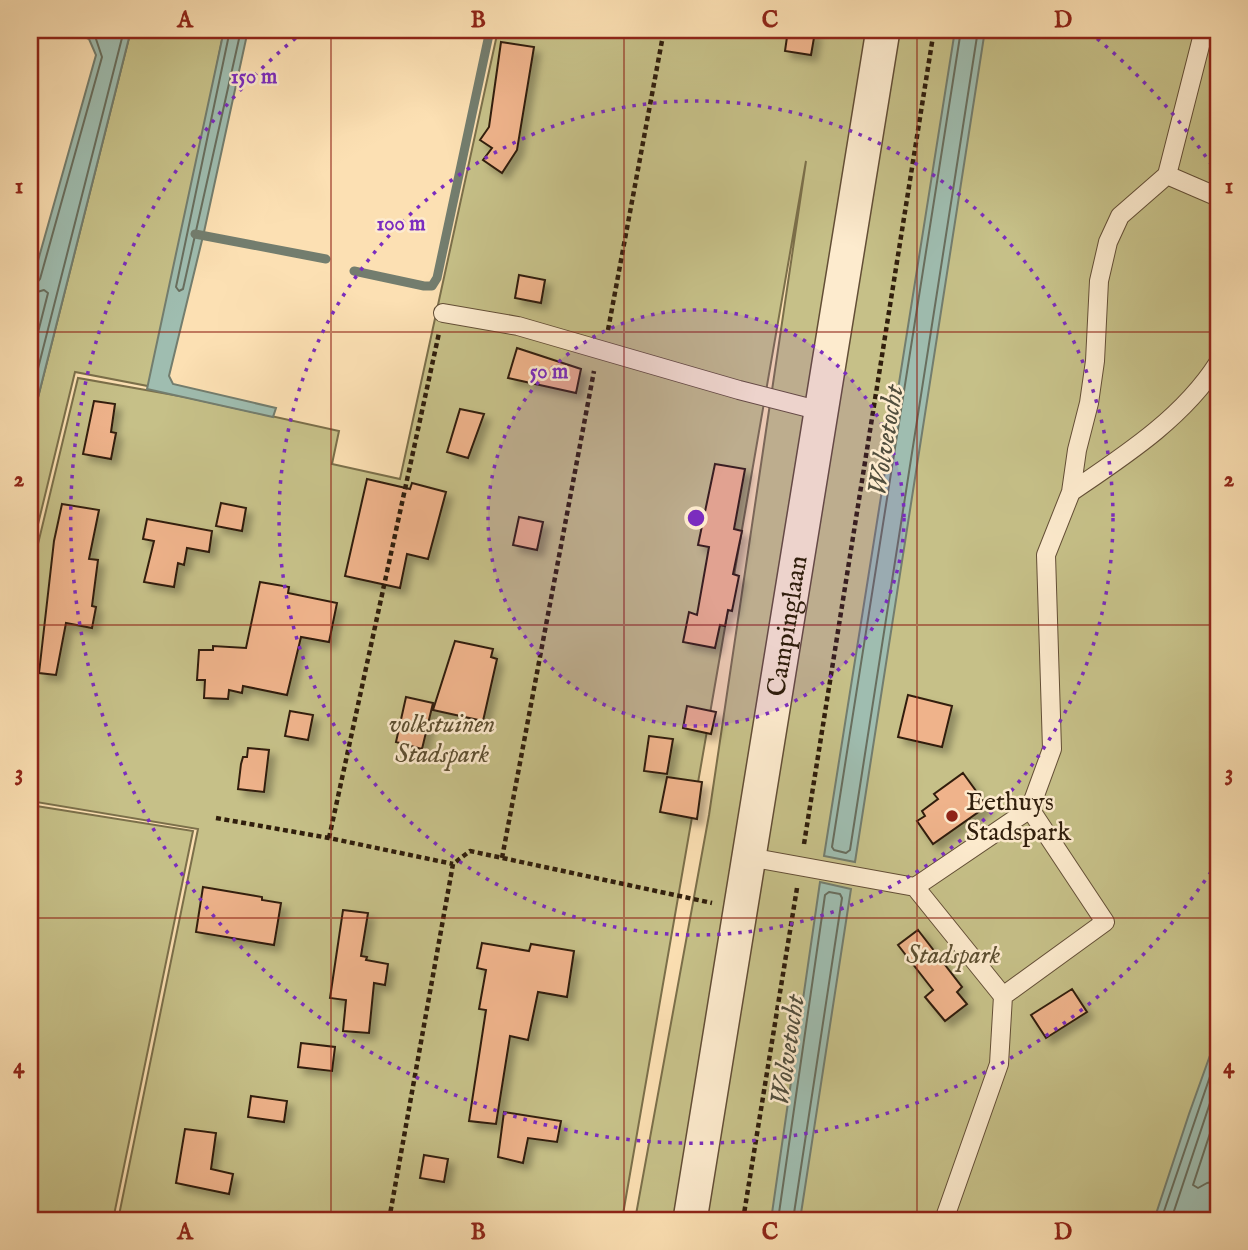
<svg xmlns="http://www.w3.org/2000/svg" width="1248" height="1250" font-family="'IM FELL English',serif">
	<defs>
		<filter id="shadow"><feDropShadow dx="6" dy="6" stdDeviation="3.5" flood-color="#0004"/></filter>
	</defs>
	<rect width="100%" height="100%" fill="#fce0b3"/>
	<filter id="stains"><feTurbulence type="fractalNoise" baseFrequency=".00286" numOctaves="4"/><feColorMatrix values="0 0 0 0 .2 0 0 0 0 .09 0 0 0 0 .02 0 0 0 .5 -.17"/></filter>
	<radialGradient id="worn" r=".72"><stop offset=".6" stop-color="#630" stop-opacity="0"/><stop offset="1" stop-color="#630" stop-opacity=".3"/></radialGradient>
	<!-- green -->
	<path fill="#c6c088" stroke="#7b6f4a" stroke-width="2" d="M131,30H224L153,387L75,372L30,557V429Z
		M498,30H1218V1220H635L709,815L806,161L622,1220H118L198,829L30,801V577L78,378L185,397L339,431L332,464L400,479Z
		M30,805L193,831L113,1220H30Z"/>
	<!-- water -->
	<path fill="#9fbdb0" stroke="#737d6e" stroke-width="2" d="M70,30H131L30,429V289L96,55L89,39Z
		M224,30H248L204,232L169,376L173,384L276,408L273,417L147,389Z
		M955,30H985L855,862L824,856Z
		M820,882L851,889L800,1220H771Z
		M1218,1033V1197L1211,1220H1154L1189,1114Z"/>
	<g fill="none" stroke-linecap="round" stroke-linejoin="round">
		<!-- shore -->
		<path stroke="#686e5e" stroke-width="2" d="M230,30L176,287L179,291L183,289L241,30
			M961,30L832,847L834,850L846,853L850,850L978,30
			M30,285L36,284L40,279L102,57L95,36L85,30
			M30,294L44,290L48,293L30,364
			M30,400L124,30
			M1218,1109L1193,1185L1198,1188L1207,1183L1218,1181
			M778,1220L825,895L829,892L840,894L842,898L793,1220
			M1161,1220L1218,1053
			M1171,1220L1218,1079"/>
		<!-- stream -->
		<path stroke="#737d6e" stroke-width="9" d="M195,234L326,259
			M354,271L424,286H432L437,278L490,30"/>
	</g>
	<!-- building -->
	<path fill="#efb38b" stroke="#301e0c" stroke-width="2" filter="url(#shadow)" d="M788,30L815,32L811,55L785,51Z
		M501,42L534,47L517,150L502,173L483,160L492,148L480,140L489,127Z
		M519,275L545,280L541,303L515,298Z
		M517,348L581,369L576,393L508,378Z
		M94,401L115,404L111,432L116,433L111,459L83,454Z
		M460,409L484,414L468,458L447,452Z
		M715,464L745,469L734,529L742,531L733,574L739,576L732,611L728,610L725,626L720,625L715,648L683,642L689,612L697,615L709,547L698,545Z
		M367,479L410,489L412,483L446,492L428,559L407,554L400,588L345,576Z
		M221,503L246,508L242,531L216,526Z
		M62,504L99,510L89,559L98,560L92,606L96,607L92,628L66,623L56,675L39,673L54,541Z
		M519,517L543,522L537,550L513,545Z
		M147,519L212,531L209,552L187,548L184,565L178,563L174,587L144,582L154,541L143,539Z
		M260,582L289,587L288,593L337,603L329,642L301,637L287,695L243,686L242,693L229,690L228,699L204,698L205,680H197L199,650H213V646L246,648Z
		M455,641L493,649L491,657L497,659L483,721L433,710Z
		M908,695L952,706L942,747L898,737Z
		M406,697L433,703L422,749L396,742Z
		M687,706L716,712L711,734L683,728Z
		M290,711L313,715L308,740L285,736Z
		M649,736L673,739L667,774L644,771Z
		M248,748L269,750L264,792L238,789L241,764L243,757H247Z
		M963,773L987,806L933,844L917,821L925,816L922,811L938,799L934,794Z
		M667,777L702,782L697,819L660,812Z
		M203,887L262,897V900L281,903L274,945L196,932Z
		M343,910L368,913L361,956L367,957L366,960L388,964L385,985L374,983L369,1033L343,1031L346,1000L330,998Z
		M918,930L962,987L957,992L967,1004L945,1021L925,997L933,990L898,945Z
		M482,943L529,951L531,944L574,951L567,997L538,992L528,1040L510,1036L496,1124L469,1121L486,1010L479,1009L486,970L477,968Z
		M1072,989L1087,1012L1046,1038L1031,1015Z
		M301,1043L335,1047L332,1071L298,1067Z
		M251,1096L287,1101L284,1122L248,1117Z
		M504,1112L561,1121L557,1142L528,1138L523,1163L498,1157Z
		M185,1129L216,1133L211,1169L233,1174L229,1194L176,1183Z
		M424,1155L448,1159L444,1182L420,1178Z"/>
	<g fill="none" stroke-linecap="round" stroke-linejoin="round">
		<!-- lane casing -->
		<g stroke="#634e36" stroke-width="20">
			<path id="lane" d="M1167,175L1218,197
				M443,313L518,326L739,390L821,411
				M1071,492C1124,456 1183,418 1218,363
				M749,857L915,887
				M1003,996L915,887L1030,809
				M944,1220L999,1064L1003,996L1105,922L1030,809L1052,749L1046,555L1071,492L1077,450L1089,403L1095,361L1099,281L1108,242L1120,216L1167,175L1204,30"/>
		</g>
		<!-- street casing -->
		<g stroke="#634e36" stroke-width="36">
			<g id="street">
				<path id="s1" d="M690,1220L883,30"/>
			</g>
		</g>
		<!-- path -->
		<path stroke="#301e0c" stroke-width="4.5" stroke-dasharray="5 3.5" stroke-linecap="butt" d="M608,330L664,30
			M216,818L329,838L453,864
			M329,838L439,333
			M804,844L934,30
			M502,858L594,371
			M389,1220L453,864L470,851L712,903
			M743,1220L797,888"/>
		<!-- lane -->
		<use href="#lane" stroke="#fdebce" stroke-width="18"/>
		<!-- street -->
		<use href="#street" stroke="#fdebce" stroke-width="33"/>
	</g>
	<!-- grid -->
	<path fill="none" stroke="#8f2418" stroke-width="2" stroke-opacity="0.55" d="M331,30V1220M624,30V1220M917,30V1220M30,332H1218M30,625H1218M30,918H1218"/>
	<!-- distance rings -->
	<circle cx="696" cy="518" r="208" fill="#7b2cbf" fill-opacity=".12"/>
	<g fill="none" stroke="#7b2cbf" stroke-width="3.5" stroke-dasharray="3.5 7">
		<circle cx="696" cy="518" r="208"/>
		<circle cx="696" cy="518" r="417"/>
		<path d="M1217 863A625 625 0 1 1 303 32M1089 32A625 625 0 0 1 1217 173"/>
	</g>
	<!-- markers -->
	<circle fill="#8f2418" stroke="#fdebce" stroke-width="2.5" cx="952" cy="816" r="7"/>
	<g text-anchor="middle" stroke-width="5" stroke-linejoin="round" paint-order="stroke">
		<!-- street labels -->
		<g font-size="26" fill="#301e0c" stroke="#fdebce">
			<text dy="9" stroke="none"><textPath href="#s1" startOffset="602">Campinglaan</textPath></text>
		</g>
		<!-- park labels -->
		<g font-size="26" font-style="italic" fill="#5d4f31" stroke="#fdebce">
			<text x="442" y="732">volkstuinen<tspan x="442" dy="30">Stadspark</tspan></text>
			<text x="953" y="963">Stadspark</text>
		</g>
		<!-- poi labels -->
		<g font-size="26" fill="#301e0c" stroke="#fdebce" text-anchor="start">
			<text x="966" y="810">Eethuys<tspan x="966" dy="30">Stadspark</tspan></text>
		</g>
		<!-- water labels -->
		<g font-size="28" font-style="italic" fill="#514e3d" stroke="#fdebce">
			<text transform="translate(884 440) rotate(-81)" y="10">Wolvetocht</text>
			<text transform="translate(786 1050) rotate(-82)" y="10">Wolvetocht</text>
		</g>
	</g>
	<circle cx="696" cy="518" r="10" fill="#7b2cbf" stroke="#fdebce" stroke-width="3.5"/>
	<g font-size="21" text-anchor="middle" font-weight="bold" fill="#7b2cbf" stroke="#fdebce" stroke-width="5" stroke-linejoin="round" paint-order="stroke">
		<text x="254" y="83">150 m</text>
		<text x="401" y="230">100 m</text>
		<text x="549" y="378">50 m</text>
	</g>
	<!-- margin -->
	<rect width="1248" height="1250" fill="none" stroke="#fce0b3" stroke-width="77"/>
	<rect x="38" y="38" width="1172" height="1174" fill="none" stroke="#8f2418" stroke-width="2.5"/>
	<g font-size="23" text-anchor="middle" font-weight="bold" fill="#8f2418">
		<text x="185" y="27">A</text>
		<text x="478" y="27">B</text>
		<text x="770" y="27">C</text>
		<text x="1063" y="27">D</text>
		<text x="19" y="193">1</text>
		<text x="1229" y="193">1</text>
		<text x="19" y="486">2</text>
		<text x="1229" y="486">2</text>
		<text x="19" y="780">3</text>
		<text x="1229" y="780">3</text>
		<text x="19" y="1073">4</text>
		<text x="1229" y="1073">4</text>
		<text x="185" y="1239">A</text>
		<text x="478" y="1239">B</text>
		<text x="770" y="1239">C</text>
		<text x="1063" y="1239">D</text>
	</g>
	<rect width="100%" height="100%" filter="url(#stains)"/>
	<rect width="100%" height="100%" fill="url(#worn)"/>
</svg>
